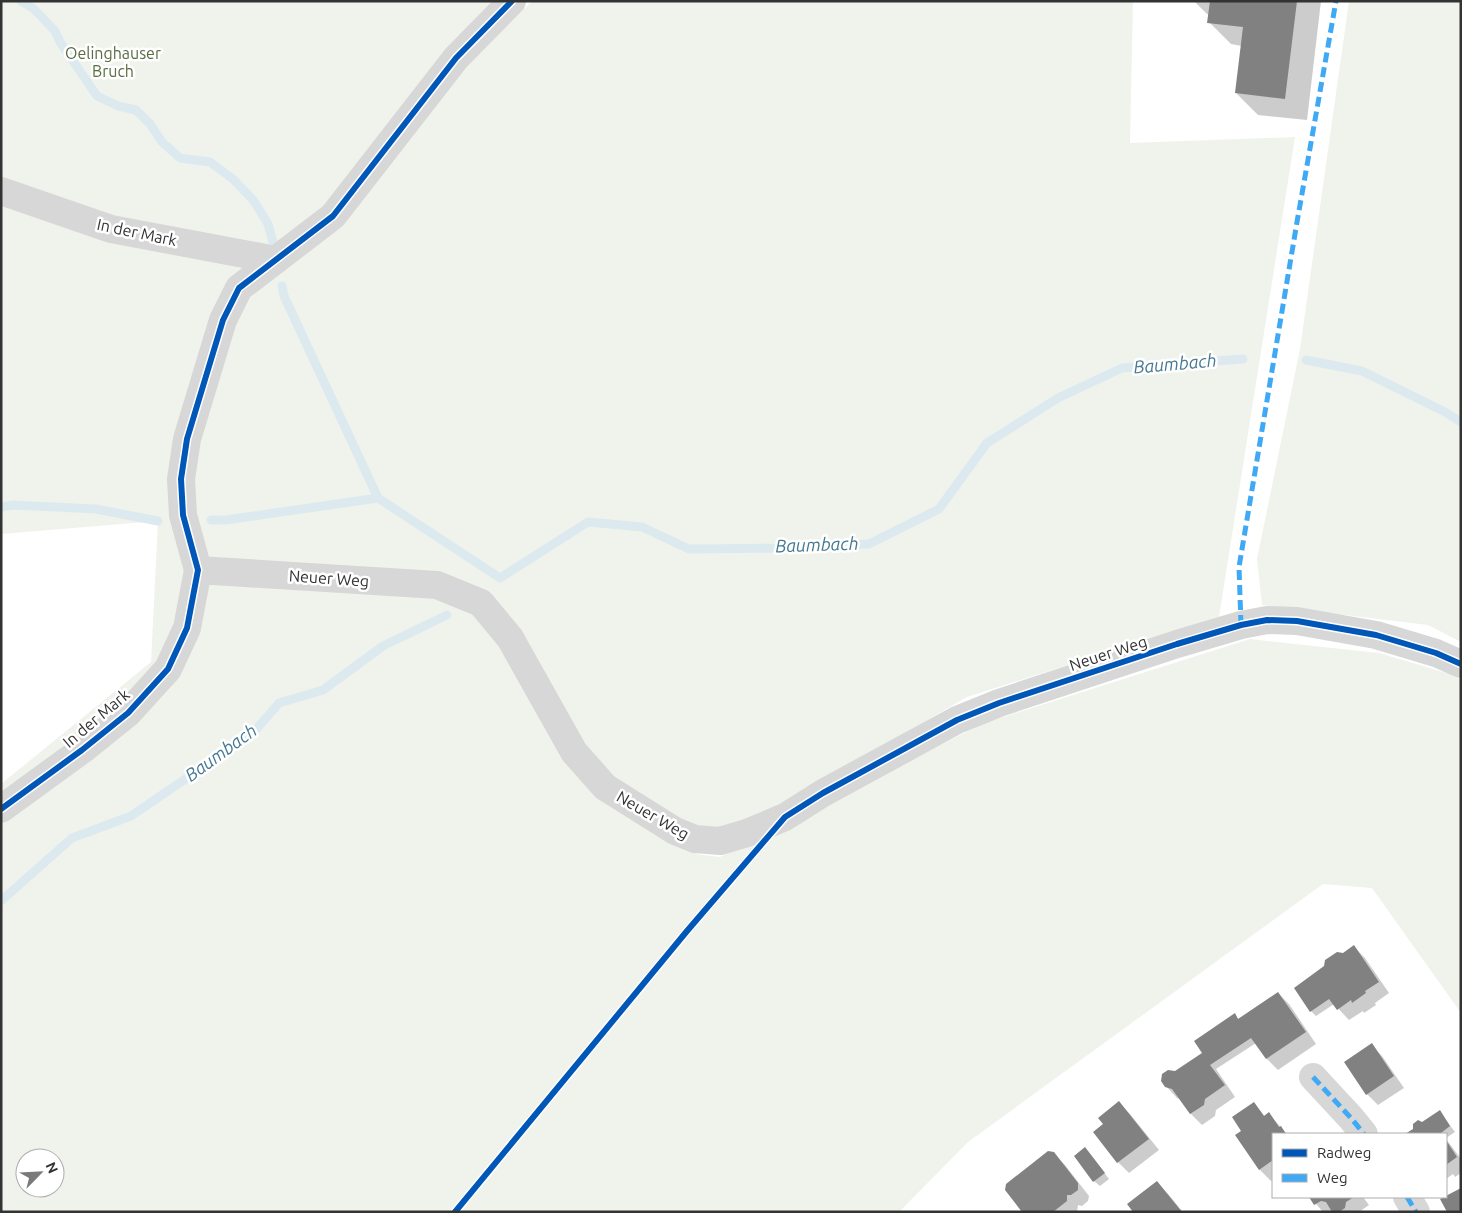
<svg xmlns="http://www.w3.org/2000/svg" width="1462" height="1213" font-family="Ubuntu,sans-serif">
	<rect width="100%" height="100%" fill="#fff"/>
	<!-- green -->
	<path fill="#f0f3ec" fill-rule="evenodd" d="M1,1H501L328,214L282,248L111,223L1,182Z
		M533,1H1133L1130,143L1295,137L1219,617L967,697L696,854L720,857L984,723L1250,639L1379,653L1450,674L1461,680V1013L1372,888L1323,884L968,1142L899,1212H1V784L151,662L158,521L1,534V197L284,265L473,50ZM25,1158H55V1188H25Z
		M1349,1H1461V642L1428,625L1262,605L1257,559L1300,349Z"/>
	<!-- shadow -->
	<path fill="#0003" d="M1194,1H1321L1307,120L1258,115L1236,93L1242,46L1231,44L1209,22L1210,15L1207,14Z
		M1354,947L1365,958L1389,993L1375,1003L1376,1005L1364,1013L1363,1011L1349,1020L1334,1004L1316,1016L1311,1011L1343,954Z
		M1278,993L1289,1004L1316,1044L1278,1070L1267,1059L1256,1043L1216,1069L1235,1097L1216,1110L1215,1116L1202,1125L1191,1114L1181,1099L1177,1098L1166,1086L1176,1072L1204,1053L1235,1015L1239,1020Z
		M1371,1045L1382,1056L1404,1088L1378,1105L1367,1094L1345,1062Z
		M1119,1103L1130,1114L1159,1150L1129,1173L1118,1162L1094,1132L1105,1124Z
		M1254,1103L1265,1117L1269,1114L1287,1134H1273V1179L1271,1181L1260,1170L1243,1132Z
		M1440,1112L1455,1132L1446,1138V1134H1407Z
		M1446,1139L1461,1159V1173L1455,1177L1453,1174L1446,1179Z
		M1054,1154L1065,1165L1089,1196L1088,1201L1082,1206L1078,1205L1077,1212H1023Z
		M1090,1154L1109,1179L1100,1186L1094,1181Z
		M1157,1183L1168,1194L1183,1212H1135Z
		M1310,1197H1363L1369,1205L1359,1212H1323Z"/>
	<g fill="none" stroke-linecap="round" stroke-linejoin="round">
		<!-- stream -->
		<path stroke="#dceaf0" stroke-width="9" d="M21,1L34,9L55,31L60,42L97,96L118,106L136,110L150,124L162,142L180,158L210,162L233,179L254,201L268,224L273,242
			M282,286L284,296L378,498L500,578L588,522L642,527L689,549L775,548L869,544L939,509L987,443L1058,398L1122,368L1243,359
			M1306,360L1362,371L1445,412L1461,422
			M1,507L13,505L96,509L158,521
			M211,520H226L378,498
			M1,901L72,838L131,816L253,733L279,703L323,690L383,646L447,615"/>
	</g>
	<!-- building -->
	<path fill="#818181" d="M1210,1H1297L1285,99L1235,93L1243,27L1207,23Z
		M1354,945L1379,982L1365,991L1366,993L1352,1003L1351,1000L1337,1010L1329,999L1310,1012L1294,988L1324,966L1325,960L1337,952L1343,953Z
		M1278,992L1306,1032L1266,1059L1251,1038L1210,1065L1225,1085L1205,1099L1204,1105L1190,1114L1172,1089L1165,1087L1161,1081L1162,1074L1168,1070L1175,1071L1202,1053L1194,1041L1235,1013L1238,1019Z
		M1372,1043L1394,1076L1366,1095L1344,1062Z
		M1119,1101L1149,1139L1117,1163L1093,1132L1103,1124L1098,1118Z
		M1254,1102L1264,1116L1269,1112L1279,1127L1281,1126L1286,1134H1273V1160L1259,1170L1235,1135L1241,1131L1232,1117Z
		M1440,1110L1450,1126L1441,1133L1442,1134H1405L1413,1129V1124L1418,1120L1422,1122Z
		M1446,1140L1457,1157L1446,1165Z
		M1085,1147L1105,1173L1093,1182L1074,1156Z
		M1048,1151L1054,1152L1078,1183V1190L1071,1195H1067V1201L1053,1212H1022L1005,1190L1006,1184Z
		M1157,1181L1182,1212H1133L1127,1204Z
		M1461,1188V1212H1447L1440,1199Z
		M1309,1197H1354L1346,1202L1345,1208L1339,1212H1332L1326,1202L1321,1201L1314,1205Z"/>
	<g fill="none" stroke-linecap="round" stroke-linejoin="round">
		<!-- minor -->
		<path stroke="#d7d7d7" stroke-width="28" d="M1,191L111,229L276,260
			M198,570L437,585L481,603L510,638L574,752L605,787L675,831L695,839L720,841L747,833L785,817L823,793L957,720L999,703L1177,644L1241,625L1267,620L1297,621L1376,635L1436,653L1461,664
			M1,809L82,750L128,713L168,669L187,628L198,570L183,515L181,479L187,439L223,320L239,288L333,216L456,58L512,1
			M1313,1077L1351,1118L1364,1134
			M1407,1197L1416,1212"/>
		<!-- quiet -->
		<path stroke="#3fa9f5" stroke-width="5" stroke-dasharray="10 5" stroke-linecap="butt" d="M1241,625L1239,567L1297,222L1336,1
			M1313,1077L1351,1118L1364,1134
			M1407,1197L1416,1212"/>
		<!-- cycleway casing -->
		<g stroke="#fff" stroke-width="9">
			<path id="cycleway" d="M1,809L82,750L128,713L168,669L187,628L198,570L183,515L181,479L187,439L223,320L239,288L333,216L456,58L512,1
				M455,1212L687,931L785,817L823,793L957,720L999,703L1177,644L1241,625L1267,620L1297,621L1376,635L1436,653L1461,664"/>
		</g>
		<!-- cycleway -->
		<use href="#cycleway" stroke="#0057b8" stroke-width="6"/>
	</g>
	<g text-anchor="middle" stroke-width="5" stroke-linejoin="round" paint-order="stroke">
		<!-- park labels -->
		<g font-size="16" fill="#596d41" stroke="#fff">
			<text x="113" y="59">Oelinghauser<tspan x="113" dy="18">Bruch</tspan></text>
		</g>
		<!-- street labels -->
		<g font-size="16" fill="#333" stroke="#fff">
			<text transform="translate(137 232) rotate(12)" y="6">In der Mark</text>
			<text transform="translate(329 578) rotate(4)" y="6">Neuer Weg</text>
			<text transform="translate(1108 653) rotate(-18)" y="6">Neuer Weg</text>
			<text transform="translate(96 718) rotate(-40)" y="6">In der Mark</text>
			<text transform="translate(653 815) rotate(30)" y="6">Neuer Weg</text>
		</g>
		<!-- water labels -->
		<g font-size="18" font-style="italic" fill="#447991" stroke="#fff">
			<text transform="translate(1175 364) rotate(-5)" y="6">Baumbach</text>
			<text transform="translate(817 545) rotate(-2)" y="6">Baumbach</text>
			<text transform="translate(221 753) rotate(-36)" y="6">Baumbach</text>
		</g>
	</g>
	<!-- border -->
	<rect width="1462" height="1213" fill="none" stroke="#333333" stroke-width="5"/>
	<!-- legend -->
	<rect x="1272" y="1133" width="175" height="65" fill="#ffffff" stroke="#adadad"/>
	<rect x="1282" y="1149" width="25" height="8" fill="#0057b8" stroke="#adadad"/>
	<text x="1317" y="1158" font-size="15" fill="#333333">Radweg</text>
	<rect x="1282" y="1174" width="25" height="8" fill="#3fa9f5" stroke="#adadad"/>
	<text x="1317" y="1183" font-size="15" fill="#333333">Weg</text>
	<!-- north arrow -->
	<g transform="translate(40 1173) rotate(66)"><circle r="24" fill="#ffffff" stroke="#adadad"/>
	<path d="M0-4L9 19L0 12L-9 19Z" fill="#7a7a7a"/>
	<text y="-8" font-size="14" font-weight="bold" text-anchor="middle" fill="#333333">N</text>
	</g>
</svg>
